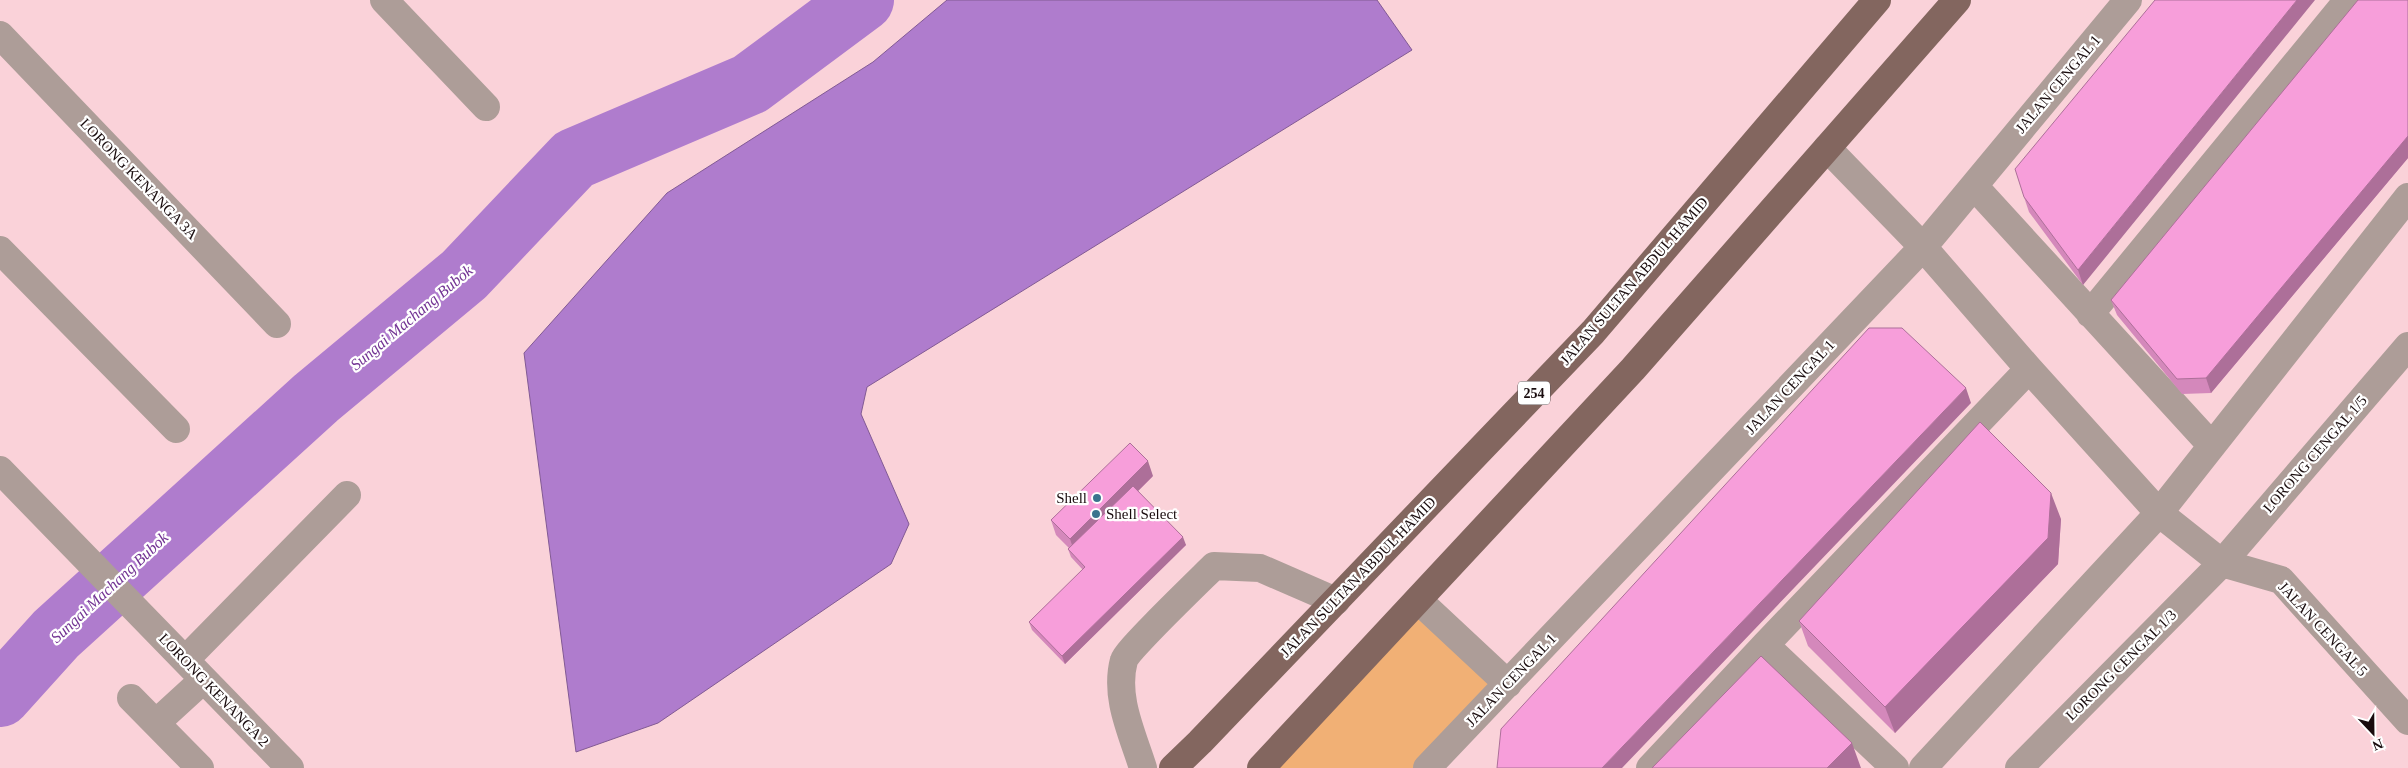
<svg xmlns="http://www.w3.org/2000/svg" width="2408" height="768" font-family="Georgia,serif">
	<rect width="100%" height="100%" fill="#fad2d9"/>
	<!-- green -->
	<path fill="#f1b075" d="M1418,600L1508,684L1427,768H1261Z"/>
	<!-- water -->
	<path fill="#af7ccd" stroke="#825a94" d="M947,0H1377L1412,50L867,387L861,414L909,524L891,564L658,723L576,752L524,353L667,193L873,62Z"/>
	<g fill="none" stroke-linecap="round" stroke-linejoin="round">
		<!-- river -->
		<path stroke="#af7ccd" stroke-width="62" d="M0,696L56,634L316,398L464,275L574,159L750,84L863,0"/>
		<!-- minor -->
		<path stroke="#ad9d98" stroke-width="28" d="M384,0L486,107
			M0,35L277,324
			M1827,148L1923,247L2029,369L2159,513L2222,563L2281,580L2408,721
			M1974,186L2212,446
			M0,250L176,429
			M2090,314L2348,0
			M0,470L290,768
			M1418,600L1508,684
			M1765,645L1895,768
			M185,660L347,495
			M131,698L200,768
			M156,723L203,680
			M1143,768C1132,733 1114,697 1124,660C1126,651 1201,579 1214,566L1260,568L1336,601
			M1427,768L1923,247L2128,0
			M1650,768L1765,645L2029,369
			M1923,768L2159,513L2408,197
			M2019,768L2222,563L2408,346"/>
		<!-- major -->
		<path stroke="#83665f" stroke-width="28" d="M1173,768L1200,742L1593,332L1877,0
			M1261,768L1633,369L1957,0"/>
	</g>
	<!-- wall -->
	<path fill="#d488bb" d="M2155,0L2083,285L2029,212L2024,197Z
		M2408,0V158L2211,393L2182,394L2117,315L2111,300Z
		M1153,476L1138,491L1186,545L1065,664L1032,630L1029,622L1083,570L1071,557L1068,549L1069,548L1056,535L1051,520Z
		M2061,519L2058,564L1895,733L1808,646L1799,621Z"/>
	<!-- shaded-wall -->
	<path fill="#ad6f99" d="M2297,0H2315L2083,285L2078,270Z
		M2408,136V158L2211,393L2206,378Z
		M1966,388L1971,403L1622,768H1602Z
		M1148,461L1153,476L1075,554L1070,539Z
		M2051,493L2061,519L2058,564L1895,733L1885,707Z
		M1183,537L1186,545L1065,664L1062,656Z
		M1852,743L1861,768H1827Z"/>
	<!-- building -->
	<path fill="#f79eda" stroke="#ad6f99" d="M2155,0H2297L2078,270L2024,197L2015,169Z
		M2358,0H2408V136L2206,378L2177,379L2111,300Z
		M1869,328H1902L1966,388L1602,768H1497L1501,729Z
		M1980,422L2051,493L2048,538L1885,707L1799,621Z
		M1130,443L1148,461L1070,539L1051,520Z
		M1133,486L1183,537L1062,656L1029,622L1085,567L1068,549Z
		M1761,656L1852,743L1827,768H1652Z"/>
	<!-- markers -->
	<g fill="#3b748e" stroke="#fff" stroke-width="2">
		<circle cx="1097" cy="498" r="5"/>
		<circle cx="1096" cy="514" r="5"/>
	</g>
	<g text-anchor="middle" stroke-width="4.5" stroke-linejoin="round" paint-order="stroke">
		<!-- shield labels -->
		<rect fill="#fff" stroke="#5e5556" stroke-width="1" x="1518" y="381.5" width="32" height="23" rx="4"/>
		<g font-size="14" font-weight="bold" fill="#190c0e">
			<text x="1534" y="398">254</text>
		</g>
		<!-- street labels -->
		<g font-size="15" fill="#190c0e" stroke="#fff">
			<text transform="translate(2058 84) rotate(-50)" y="5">JALAN CENGAL 1</text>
			<text transform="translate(139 179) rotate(46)" y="5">LORONG KENANGA 3A</text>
			<text transform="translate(1634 281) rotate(-49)" y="5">JALAN SULTAN ABDUL HAMID</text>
			<text transform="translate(1790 387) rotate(-47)" y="5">JALAN CENGAL 1</text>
			<text transform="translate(2315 454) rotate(-49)" y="5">LORONG CENGAL 1/5</text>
			<text transform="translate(1358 577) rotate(-46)" y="5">JALAN SULTAN ABDUL HAMID</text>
			<text transform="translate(2323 629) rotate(47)" y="5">JALAN CENGAL 5</text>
			<text transform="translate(2121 665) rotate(-45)" y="5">LORONG CENGAL 1/3</text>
			<text transform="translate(1511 680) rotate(-46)" y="5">JALAN CENGAL 1</text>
			<text transform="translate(214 690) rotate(46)" y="5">LORONG KENANGA 2</text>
		</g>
		<!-- poi labels -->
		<g font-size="15" fill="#190c0e" stroke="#fff" text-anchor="end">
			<text x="1087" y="503">Shell</text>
			<text x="1106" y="519" text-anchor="start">Shell Select</text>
		</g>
		<!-- water labels -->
		<g font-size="16" font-style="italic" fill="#733494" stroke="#fff">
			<text transform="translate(411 317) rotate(-40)" y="6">Sungai Machang Bubok</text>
			<text transform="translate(109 587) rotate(-43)" y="6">Sungai Machang Bubok</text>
		</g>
	</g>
	<!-- north arrow -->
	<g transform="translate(2373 733) rotate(158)" stroke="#ffffff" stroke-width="4" paint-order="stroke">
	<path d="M0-4L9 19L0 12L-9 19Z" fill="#190c0e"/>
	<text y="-8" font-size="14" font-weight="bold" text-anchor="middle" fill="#190c0e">N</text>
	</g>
</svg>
